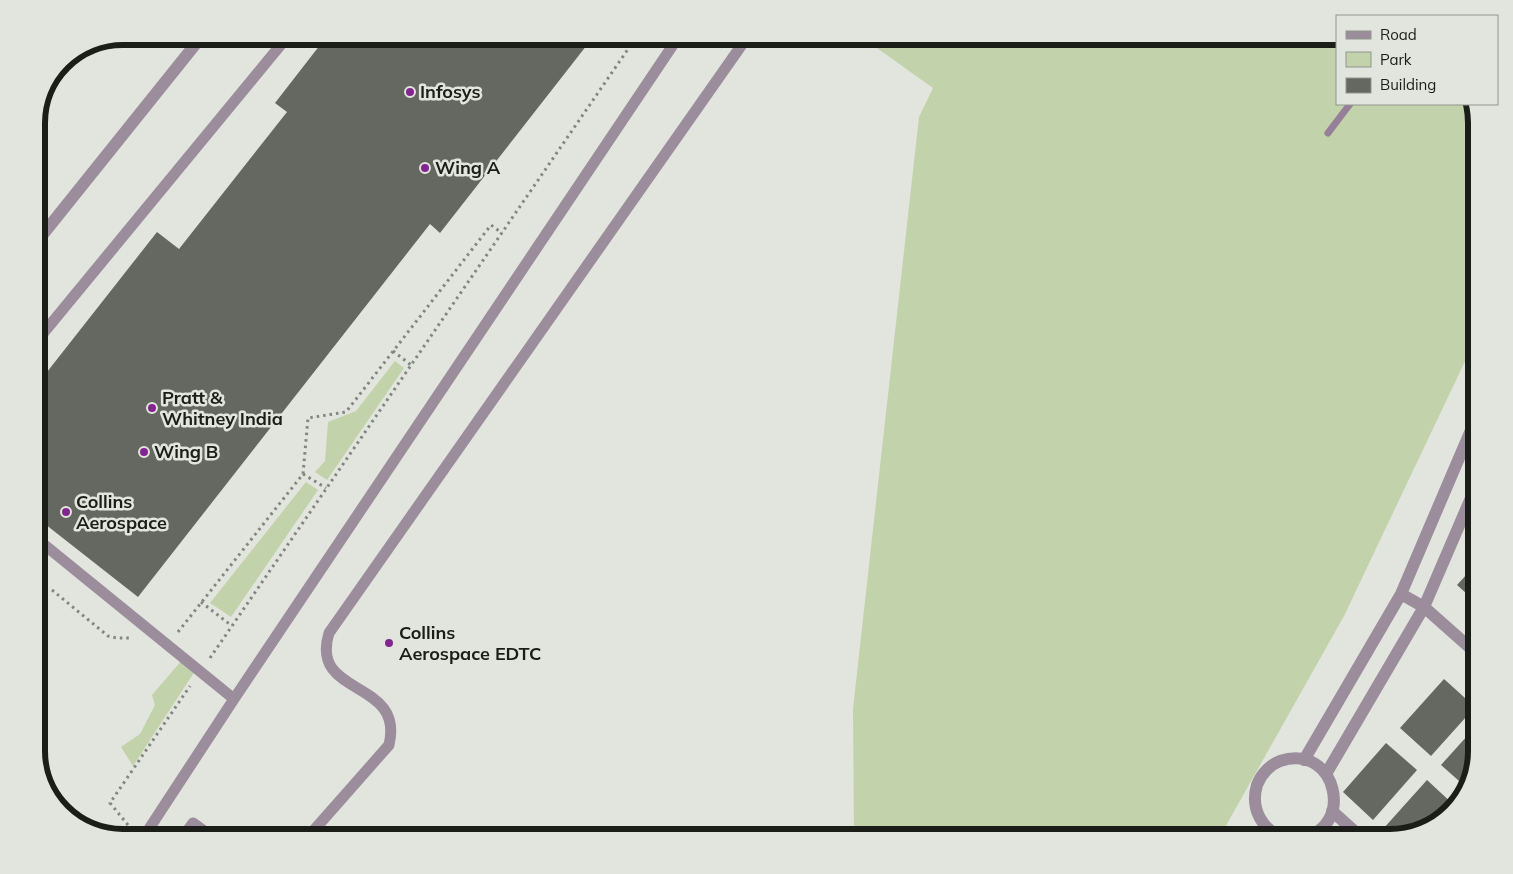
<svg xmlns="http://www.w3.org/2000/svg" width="1513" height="874" font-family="Mulish,sans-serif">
	<rect width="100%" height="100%" fill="#e2e5dd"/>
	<!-- green -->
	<path fill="#c2d2aa" d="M860,36H1337V104H1472L1477,118V336L1344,616L1219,838H854L853,709L919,117L933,88Z
		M395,361L404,368L327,480L315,472L325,461L328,422L356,411Z
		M306,482L318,490L231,617L210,603Z
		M182,660L195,671L133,766L121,747L140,734L155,705L152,695Z"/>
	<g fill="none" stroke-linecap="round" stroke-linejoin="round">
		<!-- stream -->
		<path stroke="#967f98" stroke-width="7" d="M1328,133L1350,104"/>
	</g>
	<!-- building -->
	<path fill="#656861" d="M327,36H594L440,233L430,224L138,597L36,517V386L157,232L179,249L287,112L275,103Z
		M1477,563V603L1457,585Z
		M1444,679L1475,707L1431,756L1400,728Z
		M1477,725V751L1467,788L1441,765Z
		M1386,743L1417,770L1373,820L1343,792Z
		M1427,780L1454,805L1433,826L1393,837L1383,829Z"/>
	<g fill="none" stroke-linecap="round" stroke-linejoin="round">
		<!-- path -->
		<path stroke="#83857f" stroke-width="3" stroke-dasharray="2.5 4" stroke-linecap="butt" d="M393,351L411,365
			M303,474L326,488
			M52,590L108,636L117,638H130
			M201,602L232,626
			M178,632L303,474L308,418L346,412L491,225L502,233
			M210,658L637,36
			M128,825L110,803L190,686"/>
		<!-- service -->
		<path stroke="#9c8d9d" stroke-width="11" d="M36,342L288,36
			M36,538L234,699
			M143,838L234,699L679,36
			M182,838L193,823L214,838
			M307,838L389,745C405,678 309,698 329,633L748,36"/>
		<!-- minor -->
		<path stroke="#9c8d9d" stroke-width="12" d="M36,243L202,36
			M1401,594L1424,607L1477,654
			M1304,760L1401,594L1477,416
			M1326,774L1424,607L1477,484
			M1332,811L1362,838
			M1286,838C1262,832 1250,808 1257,785C1261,774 1270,765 1280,761C1337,742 1356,829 1301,838"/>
	</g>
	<!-- markers -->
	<g fill="#832591" stroke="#e2e5dd" stroke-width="2">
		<circle cx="410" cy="92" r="5"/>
		<circle cx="425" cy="168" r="5"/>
		<circle cx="152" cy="408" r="5"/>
		<circle cx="144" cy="452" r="5"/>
		<circle cx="66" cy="512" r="5"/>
		<circle cx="389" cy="643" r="5"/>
	</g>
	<g text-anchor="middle" stroke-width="5" stroke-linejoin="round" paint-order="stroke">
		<!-- poi labels -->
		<g font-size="18" font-weight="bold" fill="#1b1d19" stroke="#e2e5dd" text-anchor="start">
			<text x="420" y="98">Infosys</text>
			<text x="435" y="174">Wing A</text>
			<text x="162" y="404">Pratt &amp;<tspan x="162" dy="21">Whitney India</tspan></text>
			<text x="154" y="458">Wing B</text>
			<text x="76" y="508">Collins<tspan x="76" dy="21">Aerospace</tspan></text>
			<text x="399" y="639">Collins<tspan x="399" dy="21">Aerospace EDTC</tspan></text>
		</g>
	</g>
	<!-- crop -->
	<path d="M0 0H1513V874H0ZM123 45H1390A78 78 0 0 1 1468 123V751A78 78 0 0 1 1390 829H123A78 78 0 0 1 45 751V123A78 78 0 0 1 123 45Z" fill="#e2e5dd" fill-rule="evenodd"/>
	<path fill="none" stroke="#1b1d19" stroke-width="6" d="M123 45H1390A78 78 0 0 1 1468 123V751A78 78 0 0 1 1390 829H123A78 78 0 0 1 45 751V123A78 78 0 0 1 123 45Z"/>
	<!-- legend -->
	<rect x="1336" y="15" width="162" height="90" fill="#e2e5dd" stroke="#92958f"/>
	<rect x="1346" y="31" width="25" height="8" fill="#9c8d9d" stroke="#92958f"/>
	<text x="1380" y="40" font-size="15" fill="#1b1d19">Road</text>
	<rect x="1346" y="52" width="25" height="15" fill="#c2d2aa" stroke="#92958f"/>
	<text x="1380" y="65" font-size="15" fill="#1b1d19">Park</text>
	<rect x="1346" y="78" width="25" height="15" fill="#656861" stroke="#92958f"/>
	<text x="1380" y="90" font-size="15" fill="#1b1d19">Building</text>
</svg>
